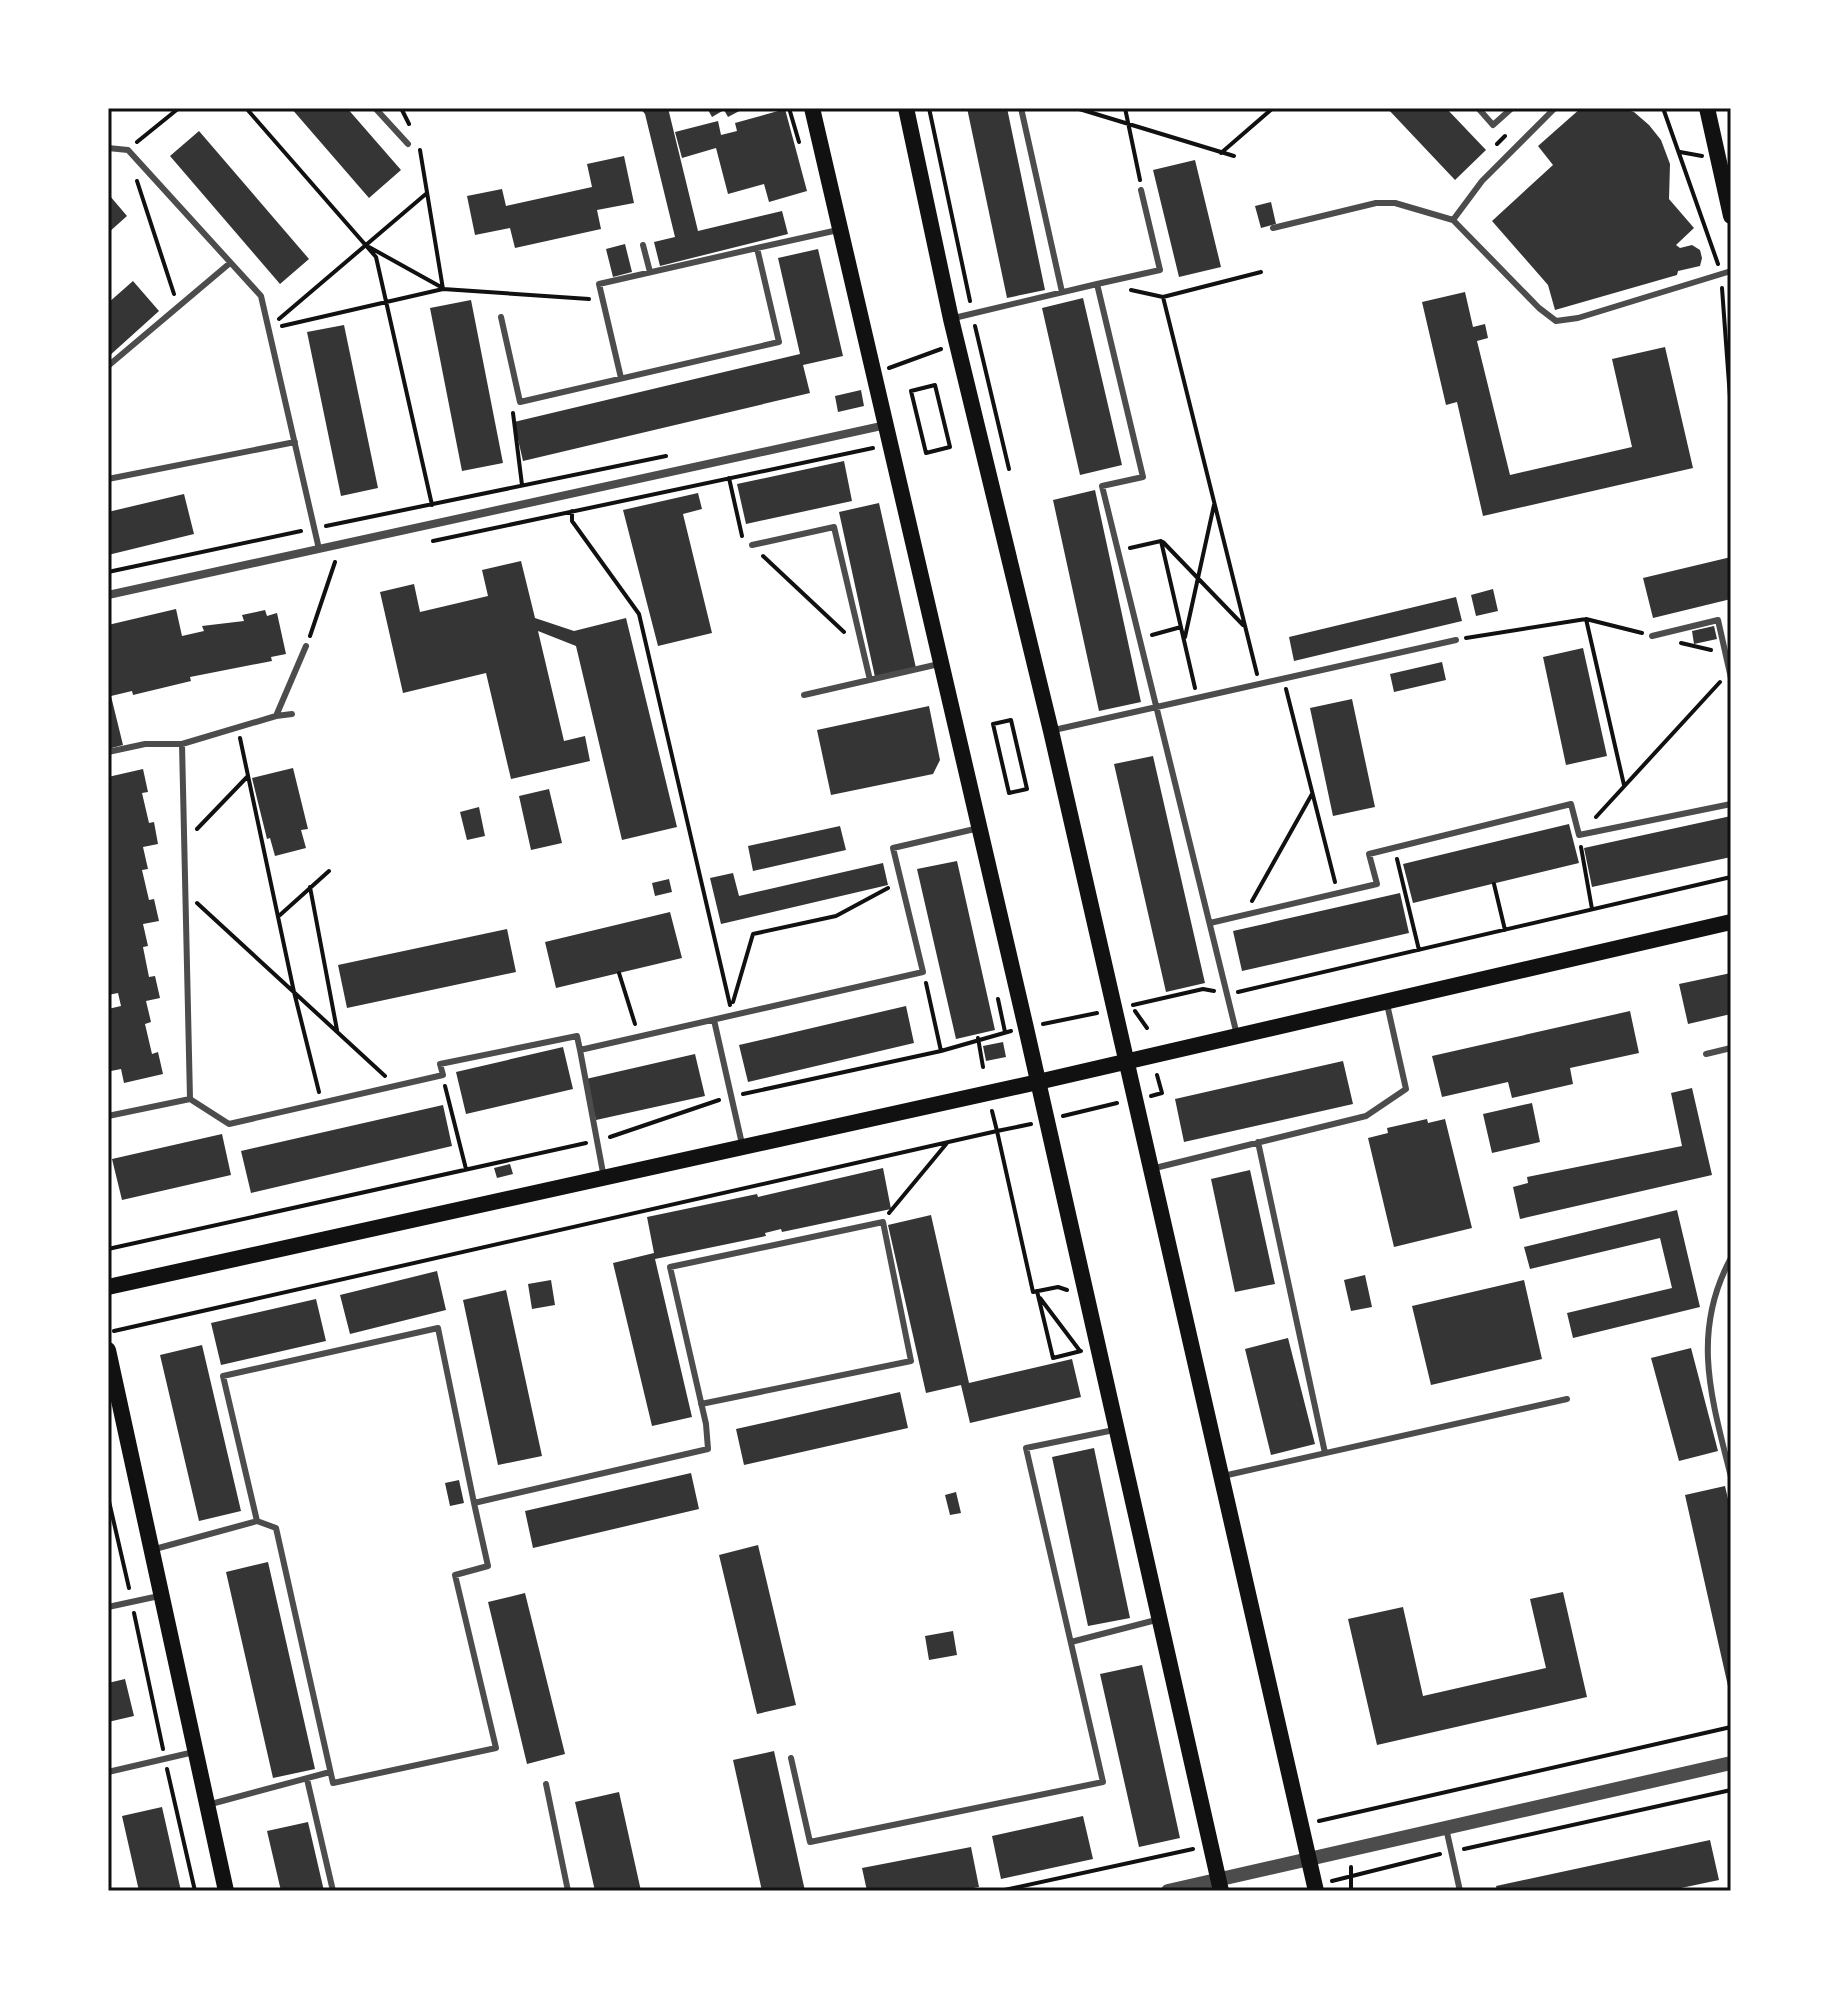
<svg xmlns="http://www.w3.org/2000/svg" width="1839" height="1999" font-family="Bitter,serif">
	<rect width="100%" height="100%" fill="#fff"/>
	<!-- building -->
	<path fill="#353535" d="M291,108H347L401,170L369,198Z
		M640,108H668L698,231L782,211L788,234L660,266L654,242L675,237L645,114Z
		M707,108H745L728,117L724,110L712,117Z
		M967,108H1007L1045,290L1007,298Z
		M1387,108H1446L1486,150L1455,180Z
		M1581,108H1622L1634,112L1649,125L1661,140L1670,164L1669,199L1694,228L1676,245L1680,248L1692,245L1700,250L1702,258L1700,266L1678,271L1677,275L1555,310L1548,285L1492,221L1553,165L1538,146Z
		M785,109L807,191L769,202L764,184L728,194L716,148L682,158L675,132L718,121L721,135L737,131L735,123Z
		M199,131L309,259L280,284L170,156Z
		M624,156L634,203L597,210L601,229L515,248L510,228L475,235L467,196L502,189L506,206L592,187L587,164Z
		M1195,160L1221,267L1179,277L1153,170Z
		M110,196L127,216L108,233V198Z
		M1271,202L1276,224L1261,228L1255,206Z
		M625,244L632,272L613,277L606,249Z
		M818,249L843,356L803,365L810,393L523,461L514,422L800,354L778,258Z
		M133,281L159,311L108,357V303Z
		M1465,292L1473,327L1485,324L1488,338L1477,341L1510,475L1632,447L1612,359L1665,347L1693,468L1483,516L1457,402L1446,405L1422,302Z
		M1083,298L1122,465L1080,475L1042,308Z
		M471,300L503,463L462,471L430,308Z
		M344,325L378,488L341,496L307,332Z
		M861,390L864,406L838,412L835,396Z
		M844,461L852,501L746,524L737,484Z
		M1095,490L1141,702L1099,711L1053,500Z
		M698,493L702,509L683,514L712,633L658,646L623,510Z
		M184,494L194,534L108,555V512Z
		M879,503L916,668L875,677L839,512Z
		M1731,557V599L1653,618L1643,578Z
		M521,561L535,618L574,631L626,618L677,827L622,840L576,646L538,631L564,741L585,736L590,761L511,779L486,673L403,693L380,592L414,584L420,612L488,596L482,570Z
		M1493,589L1498,611L1476,616L1471,595Z
		M1456,597L1462,621L1294,661L1289,637Z
		M176,609L182,636L204,631L202,626L244,621L242,615L265,610L267,616L277,613L286,654L271,657L272,661L190,677L191,681L133,695L132,691L111,696L123,745L108,749V625Z
		M1714,626L1717,639L1694,644L1692,631Z
		M1583,648L1607,756L1566,765L1543,657Z
		M1442,662L1446,680L1394,692L1390,674Z
		M1352,699L1375,807L1333,816L1310,708Z
		M929,706L940,760L933,774L831,795L817,730Z
		M1153,756L1205,983L1166,992L1114,764Z
		M293,768L308,829L301,830L306,848L275,856L270,838L267,839L252,778Z
		M143,769L148,792L142,793L149,823L154,822L158,844L143,847L148,869L142,870L149,900L154,899L159,921L143,924L148,946L143,947L149,977L155,976L160,998L146,1001L151,1022L145,1024L152,1054L158,1052L163,1074L124,1083L121,1069L111,1071L108,1057V1028H111L108,1009L121,1006L118,993L108,995V777Z
		M549,789L562,843L531,850L519,796Z
		M479,807L485,836L467,840L460,812Z
		M1731,816V857L1592,887L1584,848Z
		M1569,824L1579,863L1413,903L1403,864Z
		M840,826L846,850L753,871L748,846Z
		M957,861L995,1030L956,1039L917,869Z
		M883,863L888,885L721,924L710,878L733,873L739,896Z
		M669,879L672,892L655,896L652,883Z
		M1400,893L1409,933L1242,971L1233,931Z
		M670,912L682,958L556,988L545,942Z
		M507,929L516,972L347,1008L338,965Z
		M1731,973V1014L1688,1024L1679,984Z
		M906,1006L914,1043L748,1082L739,1045Z
		M1630,1011L1639,1053L1570,1068L1573,1084L1512,1098L1508,1082L1442,1097L1432,1056Z
		M1003,1042L1006,1057L986,1061L983,1046Z
		M563,1047L573,1089L466,1114L456,1072Z
		M695,1054L705,1096L596,1120L586,1079Z
		M1343,1061L1353,1104L1184,1142L1175,1099Z
		M1692,1088L1712,1175L1520,1219L1513,1187L1528,1183L1527,1177L1682,1146L1671,1093Z
		M1532,1103L1540,1142L1492,1153L1483,1114Z
		M443,1105L452,1146L251,1193L241,1151Z
		M1427,1119L1428,1123L1445,1119L1472,1228L1394,1247L1368,1138L1388,1133L1387,1128Z
		M222,1134L231,1175L122,1200L112,1159Z
		M510,1164L513,1174L497,1178L494,1168Z
		M883,1168L891,1209L782,1232L781,1229L765,1233L766,1236L655,1259L692,1417L652,1426L613,1263L654,1253L647,1217L757,1194L758,1197Z
		M1250,1170L1275,1284L1235,1292L1211,1179Z
		M1677,1210L1700,1307L1573,1338L1567,1313L1672,1288L1660,1238L1530,1269L1524,1247Z
		M931,1215L969,1383L1072,1359L1081,1397L970,1423L961,1385L926,1393L888,1225Z
		M437,1271L446,1310L350,1334L340,1295Z
		M1365,1275L1372,1307L1351,1311L1344,1280Z
		M551,1280L555,1305L532,1309L528,1284Z
		M1524,1280L1542,1359L1431,1385L1412,1306Z
		M506,1290L542,1456L498,1465L463,1300Z
		M316,1299L326,1341L221,1365L211,1323Z
		M1288,1338L1315,1444L1271,1455L1245,1349Z
		M202,1345L241,1511L199,1521L160,1355Z
		M1691,1348L1718,1451L1679,1461L1651,1358Z
		M900,1392L908,1428L744,1465L736,1429Z
		M1094,1448L1130,1618L1088,1626L1052,1457Z
		M691,1473L699,1509L533,1548L525,1511Z
		M459,1480L464,1503L450,1506L445,1483Z
		M1725,1486L1731,1512L1730,1695L1685,1495Z
		M956,1492L961,1513L950,1515L945,1495Z
		M758,1545L796,1705L757,1714L719,1555Z
		M268,1562L315,1769L273,1778L226,1572Z
		M1563,1592L1587,1697L1377,1745L1348,1619L1403,1607L1423,1696L1546,1668L1530,1599Z
		M525,1593L565,1754L527,1764L488,1602Z
		M953,1631L957,1655L929,1660L925,1636Z
		M1142,1665L1180,1838L1139,1847L1100,1674Z
		M125,1679L134,1716L108,1722V1683Z
		M774,1751L805,1891H762L733,1760Z
		M619,1792L641,1891H595L575,1802Z
		M162,1807L181,1891H139L122,1816Z
		M1083,1816L1093,1859L1001,1879L992,1836Z
		M308,1822L324,1891H281L267,1831Z
		M1710,1840L1719,1880L1667,1891H1497L1496,1886Z
		M971,1847L979,1887L957,1891H867L862,1868Z"/>
	<g fill="none" stroke-linecap="round" stroke-linejoin="round">
		<!-- path -->
		<path stroke="#111" stroke-width="4" d="M246,108L376,257L432,505
			M401,108L409,124
			M789,108L799,142
			M929,108L970,301
			M1076,108L1234,156
			M1125,108L1140,180
			M1663,108L1718,264
			M137,142L179,108
			M1497,144L1505,136
			M420,150L443,289L589,299
			M1680,152L1702,156
			M1221,153L1273,108
			M137,181L174,294
			M369,247L441,287
			M1722,288L1731,411
			M1131,290L1163,297L1261,272
			M1163,297L1257,674
			M279,319L427,193
			M282,326L443,289
			M975,326L1009,469
			M889,368L941,349
			M935,385L950,447L926,453L911,391Z
			M513,413L522,485
			M729,478L742,536
			M572,511V521L639,614L730,1005
			M326,526L666,456
			M433,541L873,448
			M1163,542L1243,625
			M1130,548L1161,541L1195,688
			M763,556L844,632
			M108,572L301,531
			M1586,619L1624,785
			M1152,635L1181,627
			M310,636L335,562
			M1185,637L1214,505
			M1466,638L1586,619L1642,633
			M1681,643L1711,650
			M1286,689L1335,882
			M1011,720L1027,789L1009,793L993,724Z
			M240,738L294,992L319,1092
			M1596,817L1720,682
			M197,829L248,776
			M1581,847L1592,909
			M1397,859L1419,950
			M1494,884L1505,930
			M310,887L337,1030
			M1252,901L1312,794
			M197,903L385,1076
			M280,915L329,871
			M619,973L635,1024
			M926,983L941,1051
			M1238,992L1731,877
			M998,999L1005,1032
			M733,1002L753,934L836,916L888,888
			M1133,1005L1203,989L1214,991
			M1135,1011L1147,1028
			M1043,1024L1097,1013
			M978,1038L983,1067
			M445,1086L466,1169
			M743,1094L941,1051L1011,1031
			M1151,1096L1162,1093L1157,1075
			M992,1111L997,1131L1031,1124
			M1063,1116L1117,1103
			M610,1137L719,1100
			M889,1213L947,1143
			M108,1249L586,1143
			M1037,1291L1053,1358L1081,1351
			M1040,1298L1080,1351
			M114,1331L997,1131L1033,1292L1058,1287L1067,1290
			M108,1497L129,1588
			M134,1613L163,1749
			M167,1769L195,1891
			M1319,1821L1731,1727
			M1464,1849L1731,1790
			M1351,1867V1891
			M1332,1881L1440,1854
			M1000,1891L1193,1849"/>
		<!-- service -->
		<path stroke="#4c4c4c" stroke-width="6" d="M375,108L408,144
			M1021,108L1062,292
			M1478,108L1493,125L1512,108
			M108,148L128,150L261,296L319,549
			M1453,220L1482,181L1555,108
			M1273,228L1376,203H1395L1453,220L1539,308L1556,321L1578,318L1731,271
			M643,245L650,272
			M1097,284L1160,270L1141,190
			M501,317L520,402L779,342L757,248L838,230
			M954,318L1097,284L1143,477L1102,486L1237,1035
			M108,366L230,263
			M621,378L599,284L757,248
			M108,479L295,442
			M752,545L834,527L870,680
			M1652,636L1718,620L1731,678
			M804,695L939,664
			M276,716L292,714
			M1054,730L1456,640
			M108,752L145,744H182L276,716L306,646
			M1210,923L1377,884L1369,854L1571,804L1579,835L1731,804
			M714,1020L742,1144
			M580,1050L604,1178
			M1706,1054L1731,1048
			M190,1099L229,1124L443,1075L440,1064L577,1036L580,1050L923,972L893,848L979,828
			M108,1116L190,1099L182,744
			M1258,1142L1325,1453
			M1151,1169L1366,1116L1406,1089L1387,1004
			M1731,1258C1690,1333 1712,1400 1731,1477
			M1223,1476L1567,1399
			M257,1521L276,1528L333,1783L496,1748L455,1575L488,1566L474,1503
			M155,1549L257,1521L223,1376L438,1328L474,1503L708,1449L706,1424L670,1267L883,1222L911,1361L701,1404
			M108,1607L159,1596
			M1071,1642L1156,1620
			M791,1758L810,1842L1103,1782L1026,1448L1114,1430
			M108,1772L194,1752
			M307,1779L333,1891
			M546,1784L568,1891
			M211,1804L330,1772
			M1446,1828L1460,1891"/>
		<!-- minor -->
		<path stroke="#4c4c4c" stroke-width="8" d="M108,595L886,425"/>
		<!-- tertiary -->
		<path stroke="#4c4c4c" stroke-width="14" d="M1168,1891L1731,1763"/>
		<!-- secondary -->
		<path stroke="#111" stroke-width="16" d="M812,108L1026,1028L1221,1891
			M906,108L951,319L1051,731L1316,1891
			M1707,108L1731,216
			M108,1287L1038,1082L1731,922
			M108,1350L226,1891"/>
	</g>
	<!-- border -->
	<rect width="1839" height="1999" fill="none" stroke="#ffffff" stroke-width="220"/>
	<rect x="110" y="110" width="1619" height="1779" fill="none" stroke="#111" stroke-width="3"/>
</svg>
